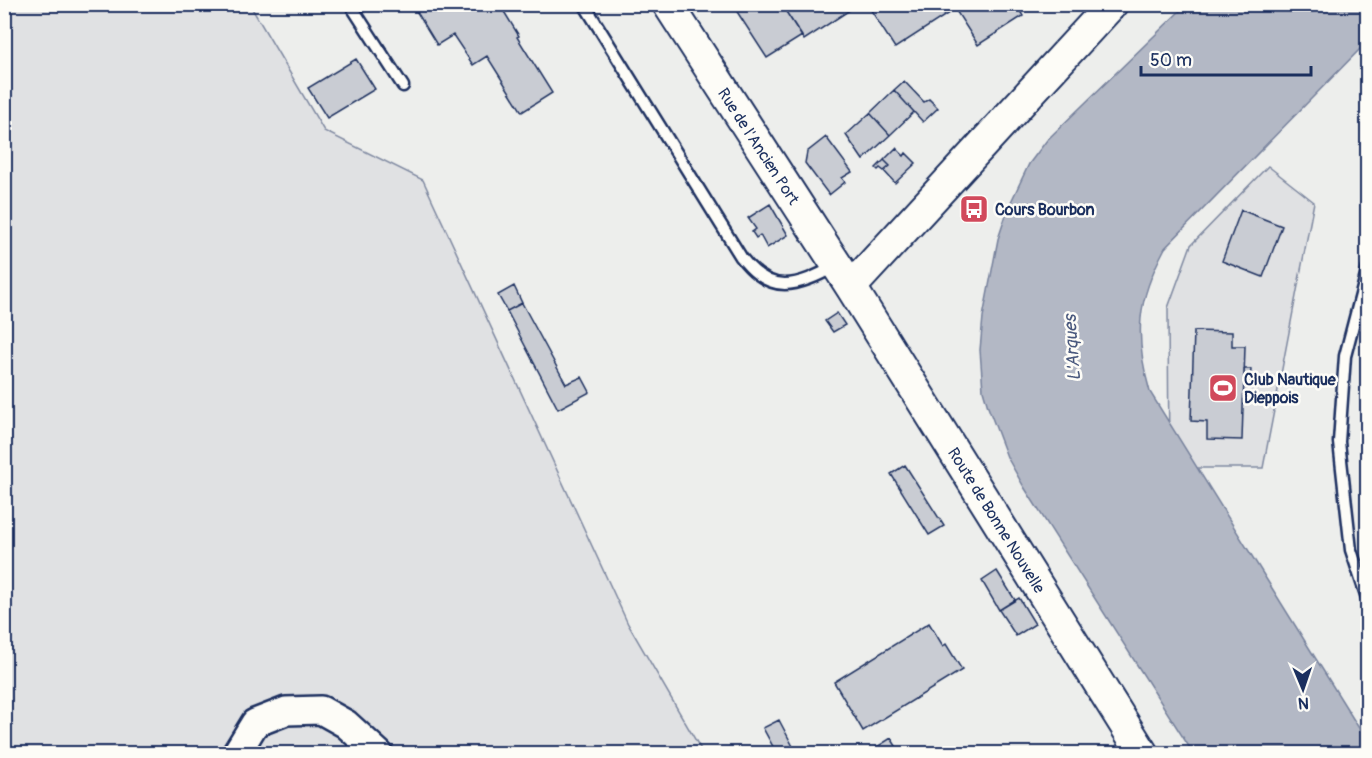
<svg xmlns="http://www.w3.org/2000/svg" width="1372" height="758" font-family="Pangolin,sans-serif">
	<rect width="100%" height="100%" fill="#fdfcf7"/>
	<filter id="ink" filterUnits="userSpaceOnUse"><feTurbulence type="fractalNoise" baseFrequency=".0167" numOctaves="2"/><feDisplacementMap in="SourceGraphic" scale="12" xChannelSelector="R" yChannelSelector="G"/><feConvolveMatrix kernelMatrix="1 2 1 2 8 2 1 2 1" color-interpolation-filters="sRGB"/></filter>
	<g filter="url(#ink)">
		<!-- built -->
		<path fill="#edeeec" d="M250,5H1186L1047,140L1029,164L1009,206L998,239L983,317L980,350L984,390L988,407L1007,457L1024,487L1193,753H703L628,624L423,180L324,131Z
			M1367,39V741L1150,392L1142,366L1139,331L1152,274L1165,248Z"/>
		<!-- green -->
		<path fill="#e0e1e3" stroke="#7e88a0" stroke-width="1.5" d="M4,5H250L324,131L423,180L628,624L703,753H5Z
			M1268,166L1314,202L1263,468H1169L1168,308L1191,245Z"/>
		<!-- water -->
		<path fill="#b3b8c5" stroke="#76819c" stroke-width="1.5" d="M1186,5H1367V39L1362,47L1165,248C1137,300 1134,335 1150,392L1367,741V753H1193L1024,487L1007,457L988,407L983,390L980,350L983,317L998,239L1009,206L1029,164L1047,140Z"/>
		<!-- building -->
		<path fill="#c9ccd3" stroke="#1b2f5e" stroke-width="1.5" d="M412,4L500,5L519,36L517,37L552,93L522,112L487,56L473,65L453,35L437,45Z
			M732,4H781L802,36L767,58Z
			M781,4H859L804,40Z
			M867,4H1016L1023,16L978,45L955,9L895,48Z
			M356,59L375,89L327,118L308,88Z
			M904,81L924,102L929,99L938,108L923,122L894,90Z
			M894,90L914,112L890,135L870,113Z
			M870,113L890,135L863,160L846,135Z
			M826,137L852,172L842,178L845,182L829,195L805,163L807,152Z
			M896,148L904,156L906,153L916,163L895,183L884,171L890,166L884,160Z
			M884,160L890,166L884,171L880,168L878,170L876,168Z
			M770,204L788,235L767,248L760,235L756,238L752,232L756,229L748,218Z
			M1241,210L1282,226L1263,277L1222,261Z
			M514,286L522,303L507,311L498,295Z
			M522,303L566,384L582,377L590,392L558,409L507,311Z
			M837,313L845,325L833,332L825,321Z
			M1194,331L1232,332V346H1245L1242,440L1207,439V422L1191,421Z
			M1244,369H1251L1250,383H1244Z
			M905,465L944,526L929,535L891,474Z
			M997,571L1015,600L999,610L982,581Z
			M1019,598L1035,624L1016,636L999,610Z
			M929,623L943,646L946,644L962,670L863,731L834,682Z
			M779,720L797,754H777L763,728Z
			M891,738L901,754H866Z"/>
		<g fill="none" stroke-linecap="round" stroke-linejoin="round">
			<!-- service casing -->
			<g stroke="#1b2f5e" stroke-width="15">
				<path id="service" d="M350,4L403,86
					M584,4L741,257C771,296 796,287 836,266
					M1368,268L1345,356L1339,442L1351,550L1368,601"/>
			</g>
			<!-- tertiary casing -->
			<g stroke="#1b2f5e" stroke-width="32">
				<path id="tertiary" d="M236,754L255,723L286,711L321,710L346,724L379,754"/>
			</g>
			<!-- secondary casing -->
			<g stroke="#1b2f5e" stroke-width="34">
				<path id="secondary" d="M668,4L851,287L1143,754
					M851,287L1112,4"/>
			</g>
			<!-- service -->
			<use href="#service" stroke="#fdfcf7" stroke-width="10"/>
			<!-- tertiary -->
			<use href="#tertiary" stroke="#fdfcf7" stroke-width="27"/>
			<!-- secondary -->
			<use href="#secondary" stroke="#fdfcf7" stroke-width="30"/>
		</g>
	</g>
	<!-- icons -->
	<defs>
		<g id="bus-square" transform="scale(1.5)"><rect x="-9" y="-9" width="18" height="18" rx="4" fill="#d1495b" stroke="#fdfcf7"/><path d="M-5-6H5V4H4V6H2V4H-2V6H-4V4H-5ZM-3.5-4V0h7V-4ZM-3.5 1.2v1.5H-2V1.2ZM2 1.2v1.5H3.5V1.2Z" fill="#fff"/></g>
		<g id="stadium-square" transform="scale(1.5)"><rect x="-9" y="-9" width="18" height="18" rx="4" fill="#d1495b" stroke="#fdfcf7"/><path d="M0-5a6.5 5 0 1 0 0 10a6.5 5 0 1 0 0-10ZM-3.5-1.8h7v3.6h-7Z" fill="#fff"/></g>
	</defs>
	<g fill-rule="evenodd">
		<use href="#bus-square" x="974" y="209"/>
		<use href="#stadium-square" x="1223" y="388"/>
	</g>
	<g text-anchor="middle" stroke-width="5" stroke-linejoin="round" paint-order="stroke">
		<!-- street labels -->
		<g font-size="16" fill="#1b2f5e" stroke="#fdfcf7">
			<text transform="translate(759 146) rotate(57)" y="6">Rue de l'Ancien Port</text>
			<text transform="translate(997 520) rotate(58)" y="6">Route de Bonne Nouvelle</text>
		</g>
		<!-- poi labels -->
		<g font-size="16" font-weight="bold" fill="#1b2f5e" stroke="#fdfcf7" text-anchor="start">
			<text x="995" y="215">Cours Bourbon</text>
			<text x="1244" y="385">Club Nautique<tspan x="1244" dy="18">Dieppois</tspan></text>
		</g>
		<!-- water labels -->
		<g font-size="18" font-style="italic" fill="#49587d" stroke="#fdfcf7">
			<text transform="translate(1072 348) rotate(-94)" y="6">L'Arques</text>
		</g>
	</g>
	<!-- margin -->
	<rect width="1372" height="758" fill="none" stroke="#fdfcf7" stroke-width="24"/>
	<rect x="12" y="12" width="1348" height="734" fill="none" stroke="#1b2f5e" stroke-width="2" filter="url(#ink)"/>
	<!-- north arrow -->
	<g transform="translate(1303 689) rotate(178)" stroke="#fdfcf7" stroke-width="4.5" paint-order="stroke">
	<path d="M0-4.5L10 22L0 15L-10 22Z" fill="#1b2f5e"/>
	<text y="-9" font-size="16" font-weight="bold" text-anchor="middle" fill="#1b2f5e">N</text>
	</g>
	<!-- scale -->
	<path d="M1141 66v9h170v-9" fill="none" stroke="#1b2f5e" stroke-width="3"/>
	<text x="1150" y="66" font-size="18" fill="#1b2f5e" stroke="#fdfcf7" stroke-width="4.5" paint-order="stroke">50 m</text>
</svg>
